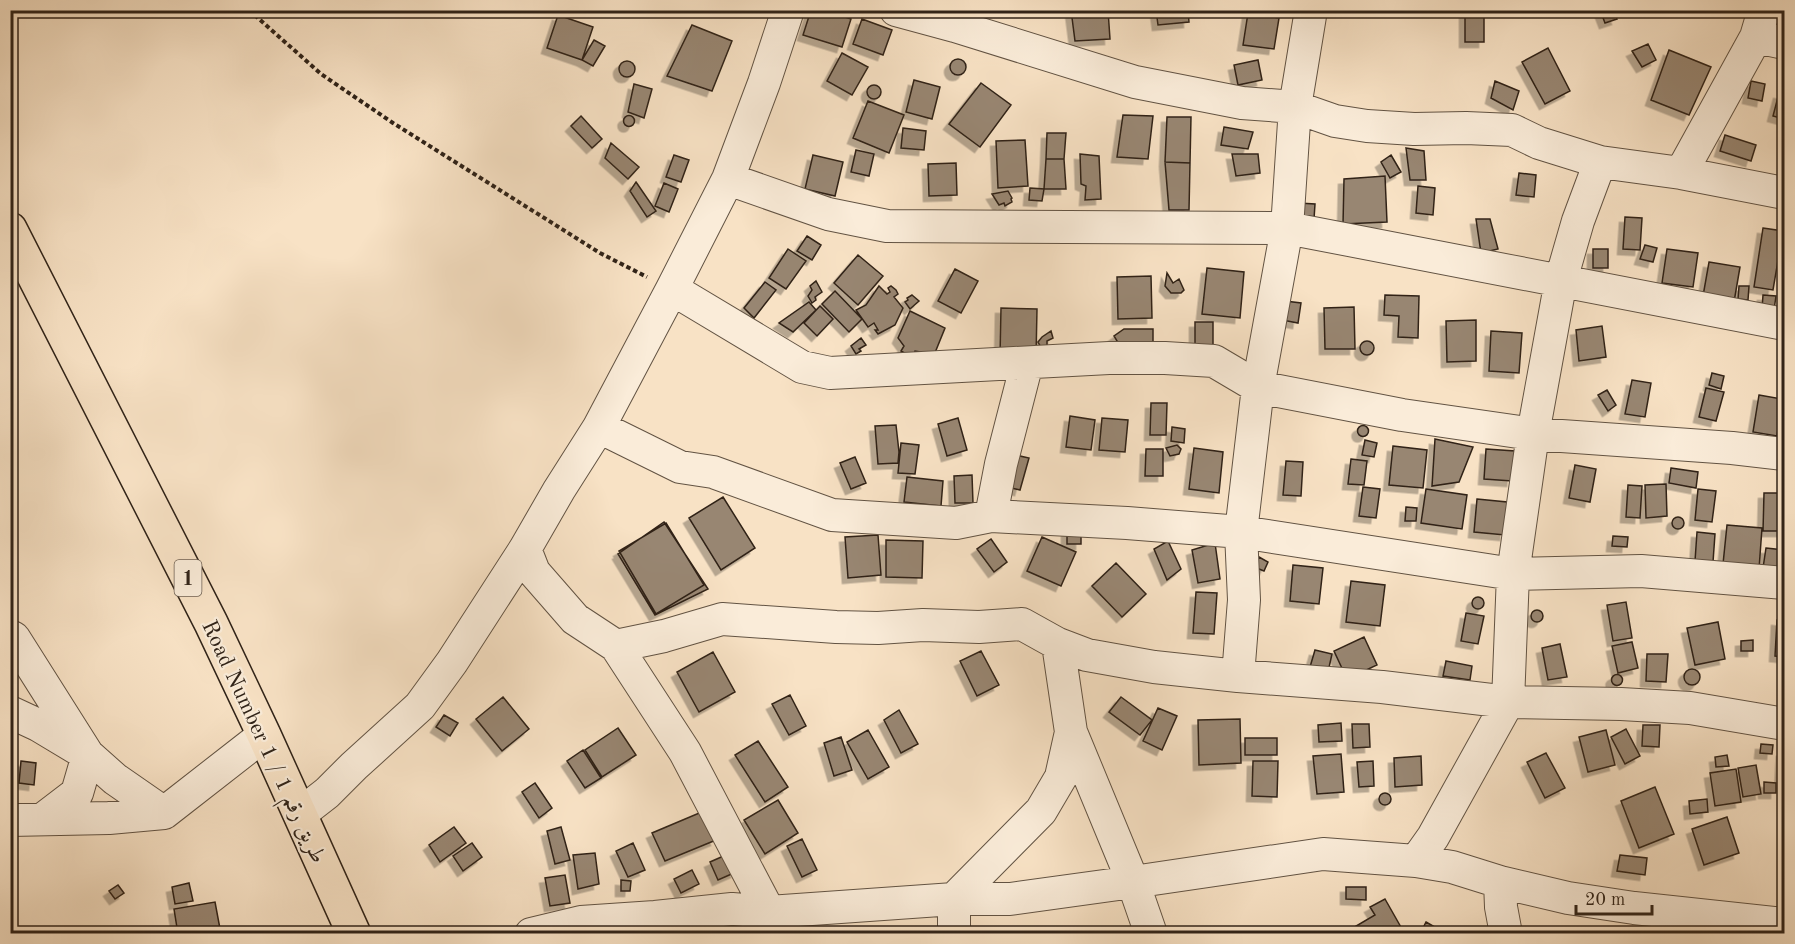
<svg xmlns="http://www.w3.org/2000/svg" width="1795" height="944" font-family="'Old Standard TT',Amiri,serif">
	<defs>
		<filter id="shadow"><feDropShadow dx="-5.5" dy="5.5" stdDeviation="0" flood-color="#0004"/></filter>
	</defs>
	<rect width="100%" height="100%" fill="#f8e2c5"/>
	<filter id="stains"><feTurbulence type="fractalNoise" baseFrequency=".00333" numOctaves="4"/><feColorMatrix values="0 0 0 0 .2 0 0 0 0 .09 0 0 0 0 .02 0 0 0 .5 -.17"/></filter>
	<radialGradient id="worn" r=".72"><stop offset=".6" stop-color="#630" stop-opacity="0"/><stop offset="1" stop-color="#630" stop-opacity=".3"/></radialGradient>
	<!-- building -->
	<path fill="#988672" stroke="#302318" stroke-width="1.5" filter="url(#shadow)" d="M811,10H824L851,19L842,47L803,35Z
		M1071,10H1108L1110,39L1075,41Z
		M1156,10H1188L1189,22L1158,25Z
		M1465,10H1484V42H1465Z
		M1600,10H1613L1617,19L1605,23Z
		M1248,13L1279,18L1274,49L1243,45Z
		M558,15L593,27L582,60L547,48Z
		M862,19L892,30L883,55L853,44Z
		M692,25L732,41L712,91L667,76Z
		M594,40L605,46L593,66L582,60Z
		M1648,44L1656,60L1642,67L1632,51Z
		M1548,48L1570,91L1545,104L1522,62Z
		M1669,50L1711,67L1689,115L1651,100Z
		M842,53L868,67L852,95L827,81Z
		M950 67a8 8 0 1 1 16 0a8 8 0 1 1-16 0Z
		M1258,60L1262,80L1238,85L1234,65Z
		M619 69a8 8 0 1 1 16 0a8 8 0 1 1-16 0Z
		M914,80L940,87L932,119L906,112Z
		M1495,81L1519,91L1513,110L1491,98Z
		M1751,81L1765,84L1762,101L1748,98Z
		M981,83L1011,105L980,147L949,124Z
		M634,84L652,89L644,118L628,112Z
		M867 92a7 7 0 1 1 14 0a7 7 0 1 1-14 0Z
		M1779,93L1784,94V119L1773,116Z
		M868,101L904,115L889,153L853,138Z
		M1123,115L1153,116L1148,159L1117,157Z
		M623.5 121a5.5 5.5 0 1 1 11 0a5.5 5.5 0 1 1-11 0Z
		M581,116L602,139L592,148L571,126Z
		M1167,117H1191L1190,163L1165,162Z
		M1224,127L1253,132L1248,149L1221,145Z
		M903,128L926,131L924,150L901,148Z
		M1047,133H1066L1064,159H1046Z
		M1725,135L1756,145L1751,161L1720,151Z
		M1025,140L1028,186L998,188L996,141Z
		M611,143L639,167L628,179L605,158Z
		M1406,148L1424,151L1426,180H1410Z
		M856,150L874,154L869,176L851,172Z
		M1080,154L1099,156L1101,199L1085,200L1086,186L1081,184Z
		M1232,154H1258L1260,173L1236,176Z
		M674,155L689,160L681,182L666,177Z
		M813,155L843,162L835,196L805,189Z
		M1391,155L1401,172L1390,178L1381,162Z
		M1046,159H1064L1066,189H1044Z
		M1165,162L1190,163L1189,210H1169Z
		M956,163L957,195L929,196L928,164Z
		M1519,173L1536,175L1534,197L1516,195Z
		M1385,176L1387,222L1343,224L1344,179Z
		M636,182L656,211L647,217L630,191Z
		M664,183L678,189L669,212L655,206Z
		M1418,186L1435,188L1433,215L1416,213Z
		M1030,188L1044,189L1042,201L1029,200Z
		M1008,191L1012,198L1011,199L1012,202L1005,206L1004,203L999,205L992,194Z
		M1298,203L1315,204L1314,219H1298Z
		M1625,217L1642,218L1640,250L1623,249Z
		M1476,219H1490L1498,249L1481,253Z
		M1763,228L1783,231L1773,290L1754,287Z
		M807,236L821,245L812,260L797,251Z
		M1645,245L1657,248L1653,262L1640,259Z
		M788,249L806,261L786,289L769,278Z
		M1593,249H1608V268H1593Z
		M1667,249L1698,253L1693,287L1662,283Z
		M858,255L883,276L858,305L834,283Z
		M1709,262L1740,267L1734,302L1703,296Z
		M1207,268L1244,272L1240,318L1202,314Z
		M955,269L978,281L961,313L938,301Z
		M1167,273L1173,283L1179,279L1184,290L1181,293H1171L1165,286Z
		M1151,276L1152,318L1118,319L1117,277Z
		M816,281L822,292L815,297L816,300L812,303L808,296L812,290L810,286Z
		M765,282L776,290L754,318L744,308Z
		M879,286L887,294L890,292L888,288L891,286L896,290L898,294L894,297L903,308L895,325L878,334L875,330H878L874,323L868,327L856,310L866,305Z
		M1739,286H1749L1748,300L1738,299Z
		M835,291L862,319L849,332L822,304Z
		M912,295L919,301L910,309L905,302L908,300L907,298Z
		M1385,295L1419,296L1418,338L1398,337L1399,316L1384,315Z
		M1763,295L1776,296L1774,310L1762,309Z
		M1285,301L1301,303L1298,323L1282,320Z
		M809,302L816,310L793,332L779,323Z
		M820,306L833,319L817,336L804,323Z
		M1354,307L1355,349H1325L1324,308Z
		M1001,308L1037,309L1036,357L1000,356Z
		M910,311L945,328L930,365L918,356L921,352L915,351L913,358L901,351L904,346L898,338Z
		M1476,320V361L1447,362L1446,321Z
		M1195,322H1213V346H1195Z
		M1602,326L1606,357L1579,361L1576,330Z
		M1124,329H1153V345L1120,346L1114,336Z
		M1051,331L1053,338L1047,341V346L1042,349L1038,342L1042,337Z
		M1491,331L1522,333L1519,373L1489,371Z
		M861,338L866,345L859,349L861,351L856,354L851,346Z
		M1360 348a7 7 0 1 1 14 0a7 7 0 1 1-14 0Z
		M1712,373L1724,376L1721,389L1709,385Z
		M1632,380L1651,383L1645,417L1625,414Z
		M1706,388L1724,392L1716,421L1699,417Z
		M1607,390L1616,405L1608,411L1598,395Z
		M1759,395L1782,399L1777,436L1753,432Z
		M1151,403H1167L1166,435H1150Z
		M1070,416L1095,420L1091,450L1066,447Z
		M958,418L967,450L947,456L938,424Z
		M1102,418L1128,420L1125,452L1099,450Z
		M896,425L899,452L898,463L878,464L875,426Z
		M1357.5 431a5.5 5.5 0 1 1 11 0a5.5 5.5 0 1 1-11 0Z
		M1172,427L1185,429L1184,443L1171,441Z
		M1435,439L1473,447L1459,482L1432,486Z
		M1365,440L1377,443L1374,457L1362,455Z
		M901,443L919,445L915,474L898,473Z
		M1177,445L1181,449L1179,454L1170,456L1166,448Z
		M1393,446L1427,450L1423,488L1389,485Z
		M1194,448L1223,452L1219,493L1189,489Z
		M1146,449H1163V476H1145Z
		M1486,449L1515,451L1512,481L1484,479Z
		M1011,454L1029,458L1020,490L1003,486Z
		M855,457L866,483L851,489L840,463Z
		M1351,459L1367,461L1364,485L1348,484Z
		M1286,461L1303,462L1301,496L1283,495Z
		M1575,465L1596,469L1590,502L1569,498Z
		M1671,468L1698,472L1696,488L1669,483Z
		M972,475L973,503H955L954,476Z
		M907,477L943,481L941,506L904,502Z
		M1666,484L1667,516L1646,518L1645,485Z
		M1628,485L1642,486L1640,518L1626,517Z
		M1363,487L1380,489L1376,518L1359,516Z
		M1426,489L1467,495L1462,529L1421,523Z
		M1698,489L1716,491L1712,522L1695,520Z
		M1764,493H1783V531H1763Z
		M723,497L755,548L721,570L689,518Z
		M1477,499L1507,502L1505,535L1474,532Z
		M1406,507L1417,508L1416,521H1405Z
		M1672 523a6 6 0 1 1 12 0a6 6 0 1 1-12 0Z
		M664,522L708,589L655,615L618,554Z
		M666,523L704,585L656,614L619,551Z
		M1727,525L1762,528L1759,569L1723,564Z
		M1067,529H1081V544H1067Z
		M1697,532L1715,534L1713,562L1695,561Z
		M878,535L881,575L848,578L845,537Z
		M1613,536L1628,537L1627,547L1612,546Z
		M1042,537L1076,552L1061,586L1027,571Z
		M991,539L1007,562L994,572L977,549Z
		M886,540L923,541L922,578L886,577Z
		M1168,541L1181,569L1167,580L1154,549Z
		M1215,543L1220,579L1198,583L1192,550Z
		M1766,548L1784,550V571L1763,568Z
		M1259,557L1268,562L1264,571L1254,567Z
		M1116,563L1146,594L1122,617L1092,586Z
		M1293,565L1323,568L1319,604L1290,601Z
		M1351,581L1385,585L1380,626L1346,622Z
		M1196,592L1217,593L1214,634L1193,633Z
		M1472 603a6 6 0 1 1 12 0a6 6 0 1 1-12 0Z
		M1626,602L1632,638L1613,641L1607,605Z
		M1531 616a6 6 0 1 1 12 0a6 6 0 1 1-12 0Z
		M1466,613L1484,616L1478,644L1461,641Z
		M1777,620L1784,621V657L1775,656Z
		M1718,622L1725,659L1695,665L1687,628Z
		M1364,637L1377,665L1347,679L1334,651Z
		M1753,640V651H1741V641Z
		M1632,642L1638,668L1618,673L1612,646Z
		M1560,644L1567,677L1548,680L1542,648Z
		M1315,650L1332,654L1328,672L1310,667Z
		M981,651L999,685L977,696L960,661Z
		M713,652L735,692L699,712L677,672Z
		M1647,654H1668L1666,682L1646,681Z
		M1446,661L1472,666L1470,680L1443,676Z
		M1684 677a8 8 0 1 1 16 0a8 8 0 1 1-16 0Z
		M1611.5 680a5.5 5.5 0 1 1 11 0a5.5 5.5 0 1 1-11 0Z
		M790,695L806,726L789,735L772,704Z
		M503,697L529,729L502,751L476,719Z
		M1121,697L1152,720L1140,735L1109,712Z
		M1158,708L1177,716L1162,750L1143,741Z
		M899,710L918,744L901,753L884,720Z
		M444,715L458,723L450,736L436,727Z
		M1240,719L1241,763L1199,765L1198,720Z
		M1341,723L1342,741L1319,742L1318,725Z
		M1352,724H1369L1370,747L1353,748Z
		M1643,725H1660L1659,747L1642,746Z
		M618,728L636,755L602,777L585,750Z
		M1626,729L1640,756L1625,764L1611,737Z
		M868,730L889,767L868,779L847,742Z
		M1606,730L1615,765L1588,772L1579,737Z
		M841,737L852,770L834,776L824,743Z
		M1245,738H1277V755H1245Z
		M758,741L788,787L765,802L735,755Z
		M1761,744L1773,745L1772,754L1760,753Z
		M583,750L601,778L585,788L567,761Z
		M1782,751H1784V786L1780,785Z
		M1546,753L1565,788L1545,798L1527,762Z
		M1341,754L1344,792L1317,794L1313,756Z
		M1727,755L1729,766L1716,767L1715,757Z
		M1421,756L1422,785L1395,787L1394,758Z
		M21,761L36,763L34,785L19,783Z
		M1253,761H1278L1277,797L1252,796Z
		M1373,761L1374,786L1359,787L1357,762Z
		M1756,765L1761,794L1743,797L1738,768Z
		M1736,769L1741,802L1715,806L1710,773Z
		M1764,782L1776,783V793H1764Z
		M535,783L552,808L539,818L522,792Z
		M1655,787L1674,834L1639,848L1621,801Z
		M1379 799a6 6 0 1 1 12 0a6 6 0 1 1-12 0Z
		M1707,799L1708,812L1690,814L1689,801Z
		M778,800L798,833L765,854L744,820Z
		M704,811L716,840L665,861L652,833Z
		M1727,817L1739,853L1704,865L1692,829Z
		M454,827L466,843L440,862L429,845Z
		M561,827L570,860L555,864L547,831Z
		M802,839L817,870L802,877L787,846Z
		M472,843L482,857L463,871L453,856Z
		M633,843L645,870L628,877L616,851Z
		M595,853L599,884L578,889L573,855Z
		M728,854L736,872L718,880L710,862Z
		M1620,855L1647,858L1645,875L1617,871Z
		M692,870L699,884L681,893L674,879Z
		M565,875L570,903L550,906L545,878Z
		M621,880L631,881L630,891H621Z
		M189,883L193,901L175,904L172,887Z
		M118,885L124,893L115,899L109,891Z
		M1346,887H1366V900L1346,899Z
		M1385,899L1402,929L1395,934H1354L1351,929L1375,915L1370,907Z
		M215,902L221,934H178L174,909Z
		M1426,922L1440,930L1438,934H1420Z
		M1493,926L1494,934H1467L1466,929Z"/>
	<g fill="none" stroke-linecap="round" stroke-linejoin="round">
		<!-- minor casing -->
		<g stroke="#625343" stroke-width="34">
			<path id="minor" d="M896,10L955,26L1135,82L1242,103L1295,107L1335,121L1367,126L1414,129L1466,128L1512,130L1539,143L1600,162L1681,173L1784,193
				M1756,37L1784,43
				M1681,173L1756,37L1764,10
				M728,179L828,214L887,226L1287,228L1784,324
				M672,289L802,367L830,373L1109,358H1165L1214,361L1258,387L1402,415L1533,434L1732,448L1784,454
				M599,427L680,467L713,472L832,515L956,523L991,516L1127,523L1241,532L1513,574L1641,571L1784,583
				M991,516L1001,464L1027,363
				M525,549L534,572L575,619L616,646L685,752L769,912
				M10,636L14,638L88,755L77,793L43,819
				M1058,644L1071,732L1133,882L1323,854L1416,861
				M616,646L664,636L722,619L836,627L878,628L923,625L979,627L1022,624L1058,644L1087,655L1154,667L1238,676L1382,687L1508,702L1621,704L1690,708L1784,724
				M1238,676L1244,600L1241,532L1258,387L1287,228L1295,107L1311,10
				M10,712L38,725L88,755L115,779L164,813
				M300,814L327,793L354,766L420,706L452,662L525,549L559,490L599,427L672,289L728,179L764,83L788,10
				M10,820L109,818L164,813L264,735
				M1500,882L1568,898L1634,908L1784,924
				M531,934L581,922L655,917L732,909L769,912L954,899H1010L1133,882L1151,934
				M954,934V899L1041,811L1061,777L1071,732
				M1506,934L1501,907L1500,882L1452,867L1416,861L1433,837L1508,702L1513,574L1533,434L1561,280L1578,221L1600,162"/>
		</g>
		<!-- highway casing -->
		<g stroke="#302318" stroke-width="36">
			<path id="highway" d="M10,229L211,623L264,735L354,934"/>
		</g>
		<!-- path -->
		<path stroke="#302318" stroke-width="4" stroke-dasharray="4.5 3" stroke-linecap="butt" d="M249,10L321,74L393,123L600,253L647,277"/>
		<!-- minor -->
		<use href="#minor" stroke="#faecd9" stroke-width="32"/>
		<!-- highway -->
		<use href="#highway" stroke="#f8e2c5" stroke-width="33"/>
	</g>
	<g text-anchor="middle" stroke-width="4.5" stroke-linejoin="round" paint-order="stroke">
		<!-- shield labels -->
		<rect fill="#faecd9" stroke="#6d5f52" stroke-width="1.5" x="174.5" y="560" width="27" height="36" rx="4.5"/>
		<g font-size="21" font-weight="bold" fill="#302318">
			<text x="188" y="585">1</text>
		</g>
		<!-- street labels -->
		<g font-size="22" fill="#302318" stroke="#faecd9">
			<text transform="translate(265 741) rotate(65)" y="8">Road Number 1 / طريق رقم 1</text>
		</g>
	</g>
	<!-- margin -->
	<rect width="1795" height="944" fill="none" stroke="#f8e2c5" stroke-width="36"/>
	<rect x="12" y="12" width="1771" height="920" fill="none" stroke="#302318" stroke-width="3"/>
	<rect x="18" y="18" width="1759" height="908" fill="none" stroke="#302318" stroke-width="1.5"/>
	<!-- scale -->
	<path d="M1576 905v9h76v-9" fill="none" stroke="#302318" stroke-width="3"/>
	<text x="1585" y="905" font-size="18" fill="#302318" stroke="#faecd9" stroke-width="4.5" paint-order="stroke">20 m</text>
	<rect width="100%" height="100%" filter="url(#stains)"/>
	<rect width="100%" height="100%" fill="url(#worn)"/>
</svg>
